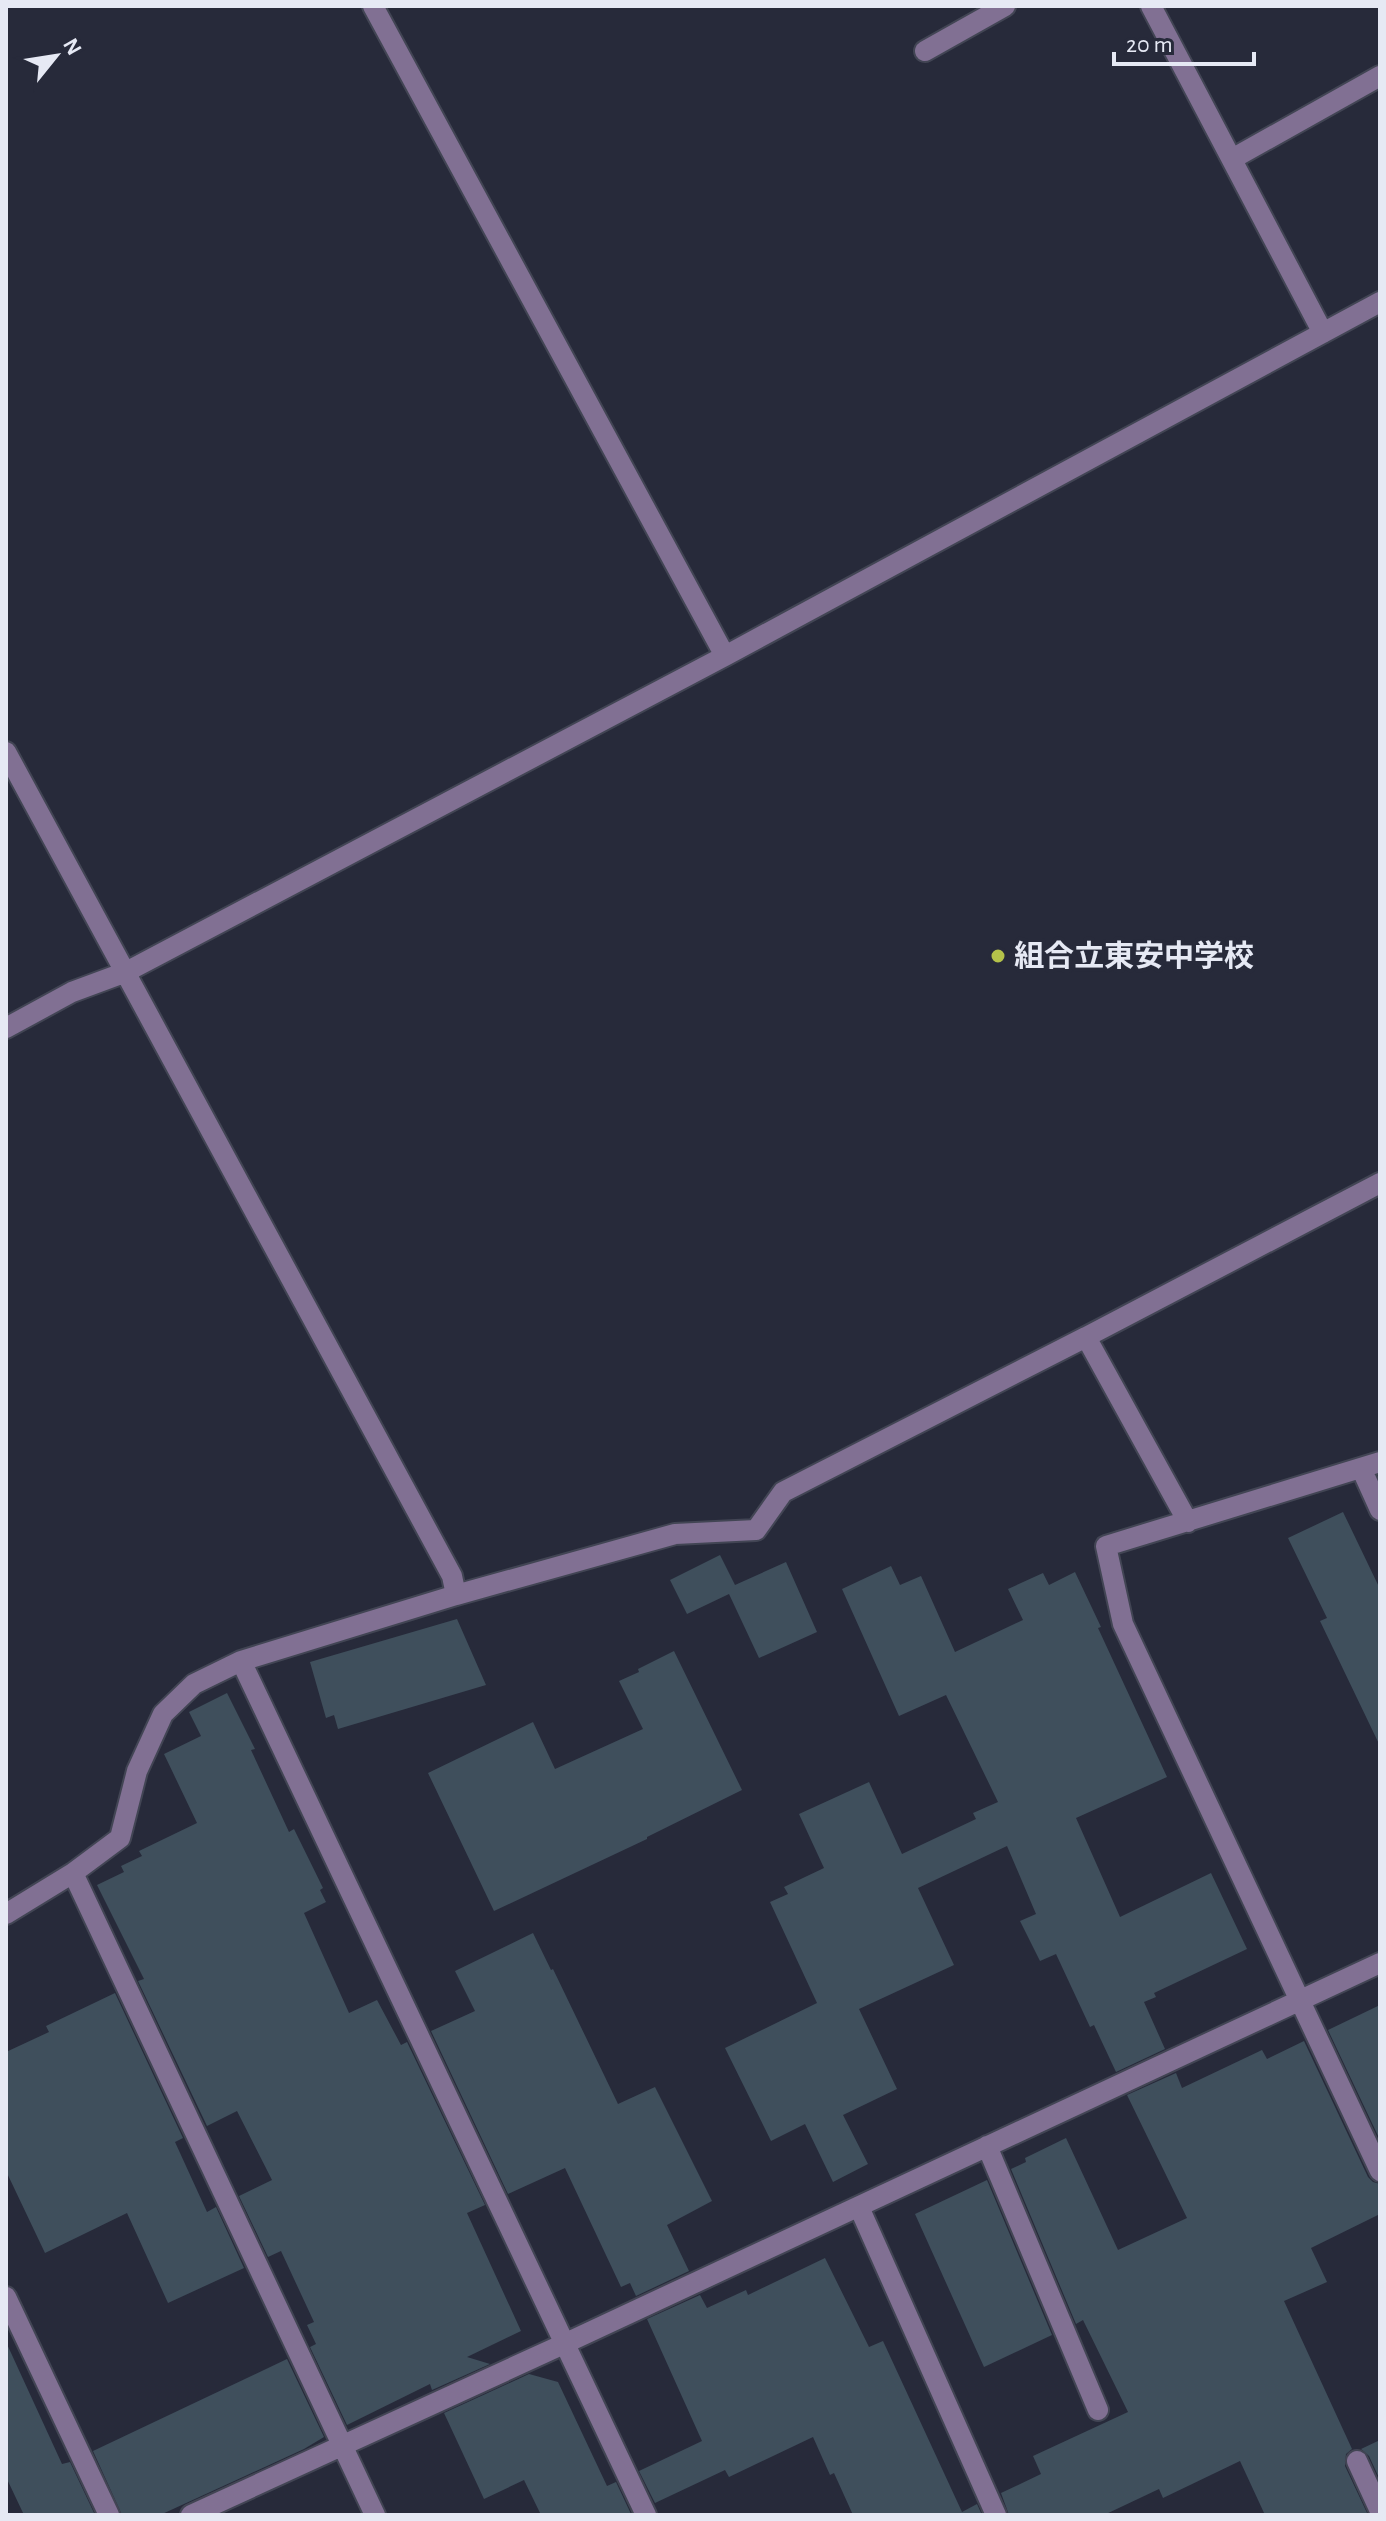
<svg xmlns="http://www.w3.org/2000/svg" width="1386" height="2521" font-family="'Alegreya Sans','Noto Sans JP',sans-serif">
	<rect width="100%" height="100%" fill="#272a3a"/>
	<!-- building -->
	<path fill="#3f4f5c" d="M1343,1512L1380,1589V1746L1320,1621L1327,1618L1288,1538Z
		M720,1555L735,1585L786,1562L817,1632L759,1658L729,1594L687,1614L670,1580Z
		M891,1566L900,1585L921,1576L955,1652L1023,1620L1008,1589L1043,1573L1049,1585L1075,1572L1101,1627L1098,1628L1167,1777L1076,1818L1120,1917L1211,1873L1247,1949L1154,1993L1156,1997L1144,2002L1165,2049L1116,2072L1094,2025L1090,2027L1056,1954L1040,1961L1020,1921L1036,1914L1007,1846L918,1888L954,1965L859,2009L897,2089L843,2115L868,2164L833,2182L805,2124L771,2141L725,2048L817,2003L770,1902L788,1894L784,1887L824,1868L799,1814L869,1782L902,1854L976,1819L973,1813L998,1802L946,1695L899,1716L842,1589Z
		M457,1619L486,1685L338,1729L334,1715L326,1718L310,1662Z
		M674,1651L742,1790L647,1837V1839L494,1911L428,1773L533,1722L555,1769L643,1729L619,1681L639,1672L638,1669Z
		M227,1693L255,1749L251,1750L289,1832L294,1829L323,1888L320,1890L326,1902L304,1913L349,2013L377,2000L401,2045L407,2042L485,2205L467,2213L521,2331L467,2357L490,2364L432,2390L430,2384L347,2425L310,2347L316,2344L307,2325L314,2322L281,2251L268,2257L239,2196L272,2180L237,2111L207,2126L138,1981L144,1979L97,1885L124,1872L121,1866L142,1856L139,1851L197,1823L164,1754L201,1736L189,1712Z
		M533,1933L551,1970L553,1969L618,2104L655,2087L712,2201L667,2225L689,2271L636,2296L630,2283L621,2287L565,2168L508,2194L431,2031L475,2011L455,1971Z
		M115,1993L183,2138L175,2142L207,2212L216,2207L244,2268L168,2303L127,2213L45,2253L6,2171V2052L49,2032L46,2026Z
		M1380,2005V2140L1328,2030Z
		M1304,2041L1368,2177L1373,2182L1380,2184V2214L1311,2248L1327,2282L1284,2301L1352,2449L1346,2454L1345,2466L1368,2515H1265L1240,2461L1163,2498L1159,2489L1104,2515H1009L1001,2493L1041,2474L1033,2456L1128,2412L1083,2320L1076,2324L1011,2169L1026,2162L1025,2158L1066,2138L1118,2250L1187,2218L1127,2095L1176,2073L1182,2088L1262,2050L1267,2059Z
		M987,2180L1052,2335L984,2367L915,2214Z
		M825,2258L869,2347L883,2341L962,2512L977,2504L982,2515H853L834,2473L830,2475L813,2437L729,2477L725,2470L655,2503L639,2471L702,2441L647,2319L700,2295L707,2308L746,2290L748,2295Z
		M6,2342L62,2464L70,2462L95,2515H24L6,2477Z
		M287,2359L324,2437L304,2449L160,2515H122L93,2451Z
		M529,2374L558,2382L607,2486L616,2482L631,2514L541,2515L524,2480L484,2499L444,2413Z
		M1380,2440V2480L1369,2456L1361,2449Z"/>
	<g fill="none" stroke-linecap="round" stroke-linejoin="round">
		<!-- minor casing -->
		<g stroke="#424554" stroke-width="24">
			<path id="minor" d="M373,6L725,656
				M1151,6L1323,333
				M925,51L1005,6
				M1232,159L1380,76
				M6,752L452,1576L456,1595L241,1661L194,1684L163,1714L137,1771L120,1838L73,1873L6,1914
				M6,1028L72,992L126,972L725,656L1380,302
				M1380,1462L1106,1546L1123,1624L1380,2171
				M1361,1468L1380,1510
				M1188,1522L1086,1337L1380,1183
				M456,1595L675,1534L756,1530L783,1492L1086,1337
				M241,1661L646,2515
				M73,1873L375,2515
				M987,2146L1098,2410
				M859,2207L996,2515
				M6,2297L109,2515
				M1357,2461L1380,2511
				M191,2515L566,2343L1380,1963"/>
		</g>
		<!-- minor -->
		<use href="#minor" stroke="#817093" stroke-width="20"/>
	</g>
	<!-- markers -->
	<circle fill="#b4c24a" stroke="#272a3a" stroke-width="3" cx="998" cy="956" r="8"/>
	<g text-anchor="middle" stroke-width="8" stroke-linejoin="round" paint-order="stroke">
		<!-- poi labels -->
		<g font-size="30" font-weight="bold" fill="#e6e9f4" stroke="#272a3a" text-anchor="start">
			<text x="1014" y="966">組合立東安中学校</text>
		</g>
	</g>
	<!-- border -->
	<rect width="1386" height="2521" fill="none" stroke="#e6e9f4" stroke-width="16"/>
	<!-- north arrow -->
	<g transform="translate(56 56) rotate(60)" stroke="#272a3a" stroke-width="6" paint-order="stroke">
	<path d="M0-6L14 30L0 20L-14 30Z" fill="#e6e9f4"/>
	<text y="-12" font-size="22" font-weight="bold" text-anchor="middle" fill="#e6e9f4">N</text>
	</g>
	<!-- scale -->
	<path d="M1114 52v12h140v-12" fill="none" stroke="#e6e9f4" stroke-width="4"/>
	<text x="1126" y="52" font-size="24" fill="#e6e9f4" stroke="#272a3a" stroke-width="6" paint-order="stroke">20 m</text>
</svg>
